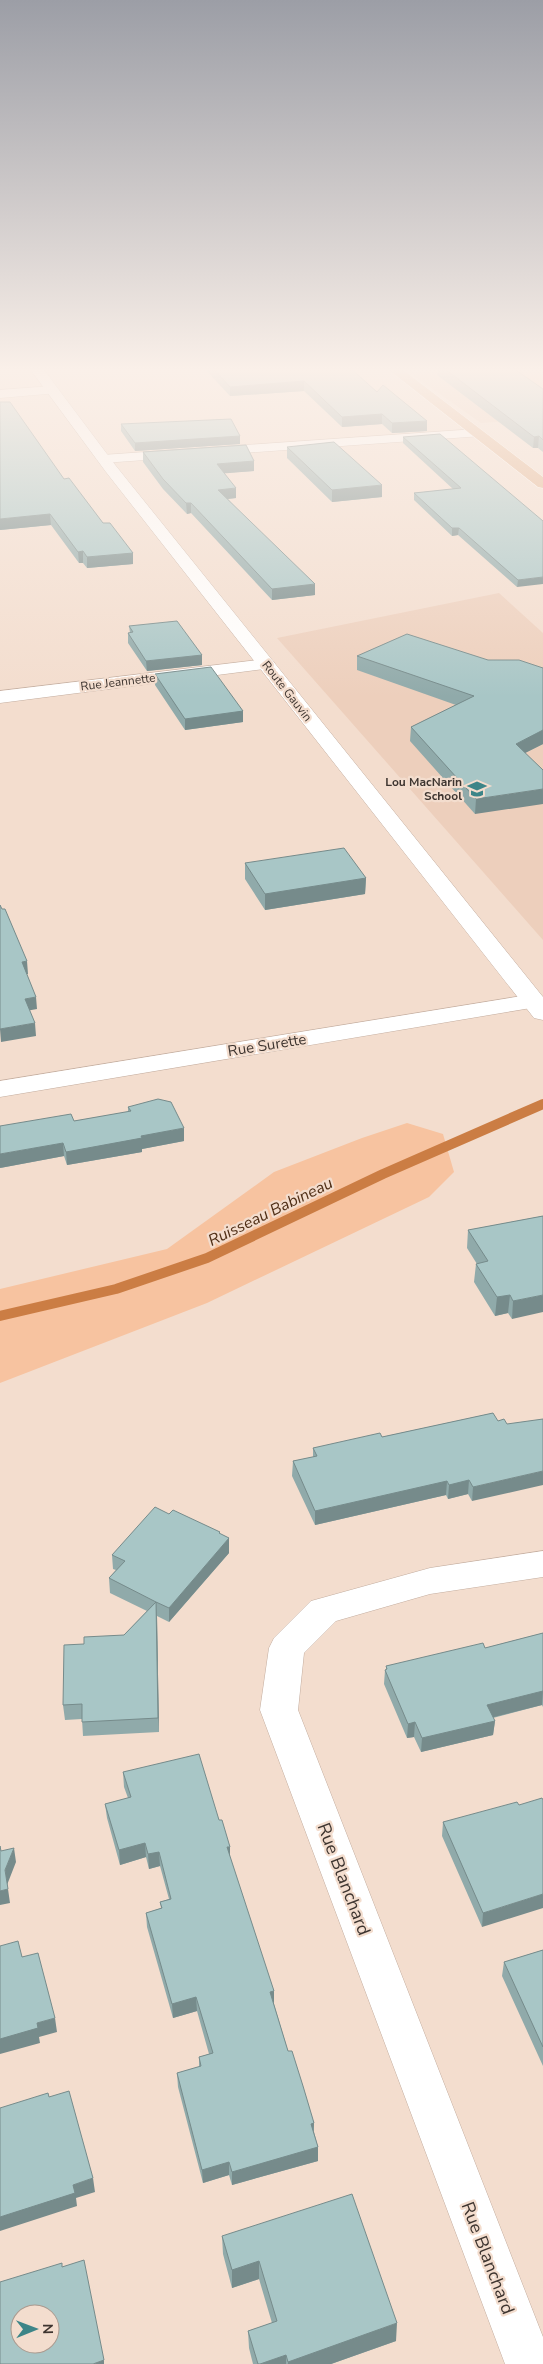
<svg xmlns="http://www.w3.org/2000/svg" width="543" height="2364" font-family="'Nunito Sans',sans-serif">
	<rect width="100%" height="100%" fill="#f3ddce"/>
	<!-- built -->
	<path fill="#edcfbc" d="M400,366H543V418L481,423Z
		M499,593L543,633V940L277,638Z"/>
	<!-- green -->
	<path fill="#f7c3a0" d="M407,1123L443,1134L454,1172L429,1197L207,1303L0,1383V1289L167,1249L274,1172L362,1138Z"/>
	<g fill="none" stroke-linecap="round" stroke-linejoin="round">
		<!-- stream -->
		<path stroke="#cb7d44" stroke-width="10" d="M0,1316L116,1289L207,1258L383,1174L543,1104"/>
		<!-- minor casing -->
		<g stroke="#c3ad9f" stroke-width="1">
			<path id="minor" d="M53,386L59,390L58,393L0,398V390Z
				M477,429L484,433L482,436L103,463L96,459L103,455Z
				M266,659L272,660L275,664L272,668L0,703V691Z
				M534,994L543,997V1006L0,1097V1081Z
				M543,1551V1577L430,1594L336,1621L304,1653L298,1710L543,2337V2364H505L260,1710L269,1648L274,1638L311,1601L430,1568Z"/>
		</g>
		<!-- tertiary casing -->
		<g stroke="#c3ad9f" stroke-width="1">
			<path id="tertiary" d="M28,366H41L116,466L543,997V1020L534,1018L106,472Z"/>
		</g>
		<!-- primary casing -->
		<g stroke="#fff" stroke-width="1">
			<path id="primary" d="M384,366H398L543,477V488L538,487Z"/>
		</g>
		<!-- minor -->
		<use href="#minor" fill="#fff" fill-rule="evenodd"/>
		<!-- tertiary -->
		<use href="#tertiary" fill="#fff" fill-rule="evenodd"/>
		<!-- primary -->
		<use href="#primary" fill="#e2b08a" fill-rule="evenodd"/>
	</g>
	<!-- wall -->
	<path fill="#90aaaa" d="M202,366H348L377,392L427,431L392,433L382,424L342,427L304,391L230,396Z
		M438,366H510L543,389V452L538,448H533L437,375Z
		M121,424L240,436V444L135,451L121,431Z
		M403,437L543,521L517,587L458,535L452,536L414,500V493L453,489L403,443Z
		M287,447L382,497L332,502L287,458Z
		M143,452L254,461V471L224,473L236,498L228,499L315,595L272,600L191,513L187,514L163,489L143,462Z
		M64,479L103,523L133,553V564L87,568L83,563H79L51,525L0,530Z
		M129,626L202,655V665L147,671L128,643V633H130Z
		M357,656L488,660L543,668V744L525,753L475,814L410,741L411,727L456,705L357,670Z
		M155,674L243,711V722L185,730L155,685Z
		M245,863L366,878L365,894L265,910L245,879Z
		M128,1107L184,1141L142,1149V1152L67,1165L64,1156L0,1168L74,1121L128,1112Z
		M543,1216L512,1319L508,1313L495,1316L474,1282L476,1264H477L467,1248L468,1230Z
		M493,1413L472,1501L468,1494L448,1499L446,1495L315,1525L292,1476L293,1461L313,1457V1448L382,1437Z
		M169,1514L220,1534L229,1538V1553L169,1622L157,1616L159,1732L83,1736L82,1719L65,1720L63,1705L84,1644L124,1635L147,1611L110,1593L109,1578L116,1570L113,1569L112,1555Z
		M543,1633V1707L542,1705L493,1718L495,1721L493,1735L421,1752L414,1737L407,1738L384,1684L385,1670H386V1666L485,1648Z
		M123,1772L230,1857L288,2051L314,2123V2132L318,2147V2161L232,2185L229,2175L203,2183L178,2087L177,2073L199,2067V2057L209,2054L197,2011L173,2018L147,1927L146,1913L161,1908L160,1902L169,1899L160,1866L149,1869L146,1857L120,1865L107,1818L105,1804L128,1798L124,1787Z
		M519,1805L482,1927L442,1836L443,1822Z
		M543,1950V2066L502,1976L504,1962Z
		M222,2236L396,2341L331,2364H253L249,2348L248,2331L272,2323L259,2279L232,2288L223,2254Z"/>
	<!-- shaded-wall -->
	<path fill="#768b8b" d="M75,366H95L75,368Z
		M304,381V391L230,396V387Z
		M382,414V424L342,427V417Z
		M427,421V431L392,433V423Z
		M240,436V444L135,451V443Z
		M539,436L538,448H533L534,437Z
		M254,461V471L217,474V464Z
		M382,485V497L332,502V490Z
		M236,488V498L218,500V490Z
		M186,503H191V513L187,514Z
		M50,514L51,525L0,530V519Z
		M452,528H459L458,535L452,536Z
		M83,551V563H79L78,552Z
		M133,553V564L87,568V557Z
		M543,577V584L517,587L518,580Z
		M315,584V595L272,600V589Z
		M202,655V665L147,671L146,661Z
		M243,711V722L185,730V719Z
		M543,730V744L515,758L516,744Z
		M543,789V804L475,814L476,799Z
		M366,878L365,894L265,910V894Z
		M27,961L28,974H24L22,962Z
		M36,997L37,1009L26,1011L25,999Z
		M35,1023L36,1036L1,1042L0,1029Z
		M184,1128V1141L142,1149V1152L67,1165L66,1152L141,1136Z
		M63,1143L64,1156L0,1168V1154Z
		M510,1295L508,1313L495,1316L497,1297Z
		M543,1295V1312L512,1319L513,1301Z
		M543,1471V1485L472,1501L473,1487Z
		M469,1480L468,1494L448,1499L449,1485Z
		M447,1481L446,1495L315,1525V1511Z
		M229,1538V1553L169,1622V1608Z
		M156,1602L157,1616L159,1732L158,1718Z
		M543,1691L542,1705L486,1719L487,1705Z
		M495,1721L493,1735L421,1752L422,1738Z
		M415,1722L414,1737L407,1738L408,1724Z
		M145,1843L146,1857L120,1865L119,1850Z
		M227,1847H230V1861Z
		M14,1848L16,1862L7,1885L5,1870Z
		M159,1852L160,1866L149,1869L148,1854Z
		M8,1889L10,1903L0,1905V1891Z
		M543,1894V1908L482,1927L483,1913Z
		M274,1991V2005L270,1992Z
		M196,1997L197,2011L173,2018L172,2004Z
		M55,2018L57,2032L39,2037L40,2043L0,2054V2039L37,2023Z
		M314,2123L313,2137L311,2124Z
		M318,2147V2161L232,2185V2172Z
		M229,2162V2175L203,2183L202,2170Z
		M93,2178L95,2192L76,2198L77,2206L0,2231V2217L73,2185Z
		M259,2261V2279L232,2288V2270Z
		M397,2323L396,2341L331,2364H288V2362Z
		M286,2355V2364H260Z
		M104,2360V2364H93Z"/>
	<!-- building -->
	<path fill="#a8c6c6" stroke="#768b8b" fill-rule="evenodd" d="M211,366H348L377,392L383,385L427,421L392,423L382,414L342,417L304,381L230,387Z
		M441,366H510L543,389V440L539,436L534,437Z
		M0,402H10L64,479L69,478L103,523H110L133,553L87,557L83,551L78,552L50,514L0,519Z
		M231,419L240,436L135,443L121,424Z
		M440,434L543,521V577L518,580L459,528H452L414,493L461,488L403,437Z
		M334,442L382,485L332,490L287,447Z
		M246,445L254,461L217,464L236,488L218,490L315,584L272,589L191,503H186L163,479L143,452Z
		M177,621L202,655L146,661L128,633L133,632L129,626Z
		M407,634L488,660H519L543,668V730L516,744L543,770V789L476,799L411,727L474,696L357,656Z
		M211,667L243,711L185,719L155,674Z
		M344,848L366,878L265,894L245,863Z
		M0,905L2,909H5L27,961L22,962L36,997L25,999L35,1023L0,1029Z
		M158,1099L171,1102L184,1128L141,1136L142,1138L66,1152L63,1143L0,1154V1126L71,1114L74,1121L131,1111L128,1107Z
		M543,1216V1295L513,1301L510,1295L497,1297L476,1264L488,1261L468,1230Z
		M493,1413L498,1421L504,1419L507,1424L543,1419V1471L473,1487L469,1480L449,1485L447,1481L315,1511L293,1461L317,1456L313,1448L380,1433L382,1437Z
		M155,1507L169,1514L173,1510L220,1532L219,1533L229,1538L169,1608L156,1602L158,1718L82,1722V1704L63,1705L64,1645L84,1644V1637L124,1635L156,1602L109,1578L125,1561L112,1555Z
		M543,1633V1691L487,1705L495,1721L422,1738L415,1722L408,1724L385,1670L387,1669L386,1666L483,1643L485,1648Z
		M199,1754L219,1820H222L230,1847H227L274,1991L270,1992L288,2051H292L303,2086L314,2123L311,2124L318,2147L232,2172L229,2162L202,2170L177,2073L201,2066L199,2057L213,2053L196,1997L172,2004L146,1913L162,1908L160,1902L171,1899L159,1852L148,1854L145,1843L119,1850L105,1804L131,1797L123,1772Z
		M542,1798L543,1800V1894L483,1913L443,1822L517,1802L519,1805Z
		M0,1846L1,1851L14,1848L5,1870L8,1889L0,1891Z
		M18,1941L22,1957L38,1953L55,2018L37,2023L38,2028L0,2039V1946Z
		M543,1950V2047L504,1962Z
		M69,2091L93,2178L73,2185L75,2193L0,2217V2108L48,2093L49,2097Z
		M352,2194L397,2323L288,2362L286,2355L260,2364H258L248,2331L277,2321L259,2261L232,2270L222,2236Z
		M84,2260L104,2360L93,2364H0V2282L62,2263V2267ZM20,2314H50V2344H20Z"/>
	<!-- sky -->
	<linearGradient id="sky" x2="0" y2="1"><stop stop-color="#9c9ea6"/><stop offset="0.53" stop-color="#faf0e9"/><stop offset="1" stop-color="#faf0e9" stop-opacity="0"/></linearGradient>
	<rect width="543" height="697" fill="url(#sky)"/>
	<!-- icons -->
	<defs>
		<g id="school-bare" transform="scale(1.5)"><path d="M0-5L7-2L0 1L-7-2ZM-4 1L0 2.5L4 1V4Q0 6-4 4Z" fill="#3d8588" stroke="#f3ddce" stroke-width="2.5" paint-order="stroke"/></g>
	</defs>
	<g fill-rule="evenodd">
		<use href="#school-bare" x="477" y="789"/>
	</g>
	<g text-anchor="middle" stroke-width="4.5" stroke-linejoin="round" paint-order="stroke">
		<!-- far-street labels -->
		<g font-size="12" fill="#3e3530" stroke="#f3ddce">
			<text transform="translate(118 682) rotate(-7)" y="4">Rue Jeannette</text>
			<text transform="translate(287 691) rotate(52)" y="4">Route Gauvin</text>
		</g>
		<!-- far-poi labels -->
		<g font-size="12" font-weight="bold" fill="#3e3530" stroke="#f3ddce" text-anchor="end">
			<text x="462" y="786">Lou MacNarin<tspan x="462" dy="14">School</tspan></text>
		</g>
		<!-- street labels -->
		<g font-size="15" fill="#3e3530" stroke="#f3ddce">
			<text transform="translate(267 1045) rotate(-9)" y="5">Rue Surette</text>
		</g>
		<!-- water labels -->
		<g font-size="16" font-style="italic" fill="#4f2e16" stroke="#f3ddce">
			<text transform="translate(270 1211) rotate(-26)" y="6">Ruisseau Babineau</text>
		</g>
		<!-- near-street labels -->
		<g font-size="18" fill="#3e3530" stroke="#f3ddce">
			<text transform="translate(344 1879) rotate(69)" y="6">Rue Blanchard</text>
			<text transform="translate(488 2258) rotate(69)" y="6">Rue Blanchard</text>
		</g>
	</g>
	<!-- north arrow -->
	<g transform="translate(35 2329) rotate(89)"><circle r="24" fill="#f3ddce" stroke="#ab9a8f"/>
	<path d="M0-4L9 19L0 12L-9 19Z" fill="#3d8588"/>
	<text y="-8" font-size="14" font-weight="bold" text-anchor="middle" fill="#3e3530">N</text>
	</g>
</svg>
